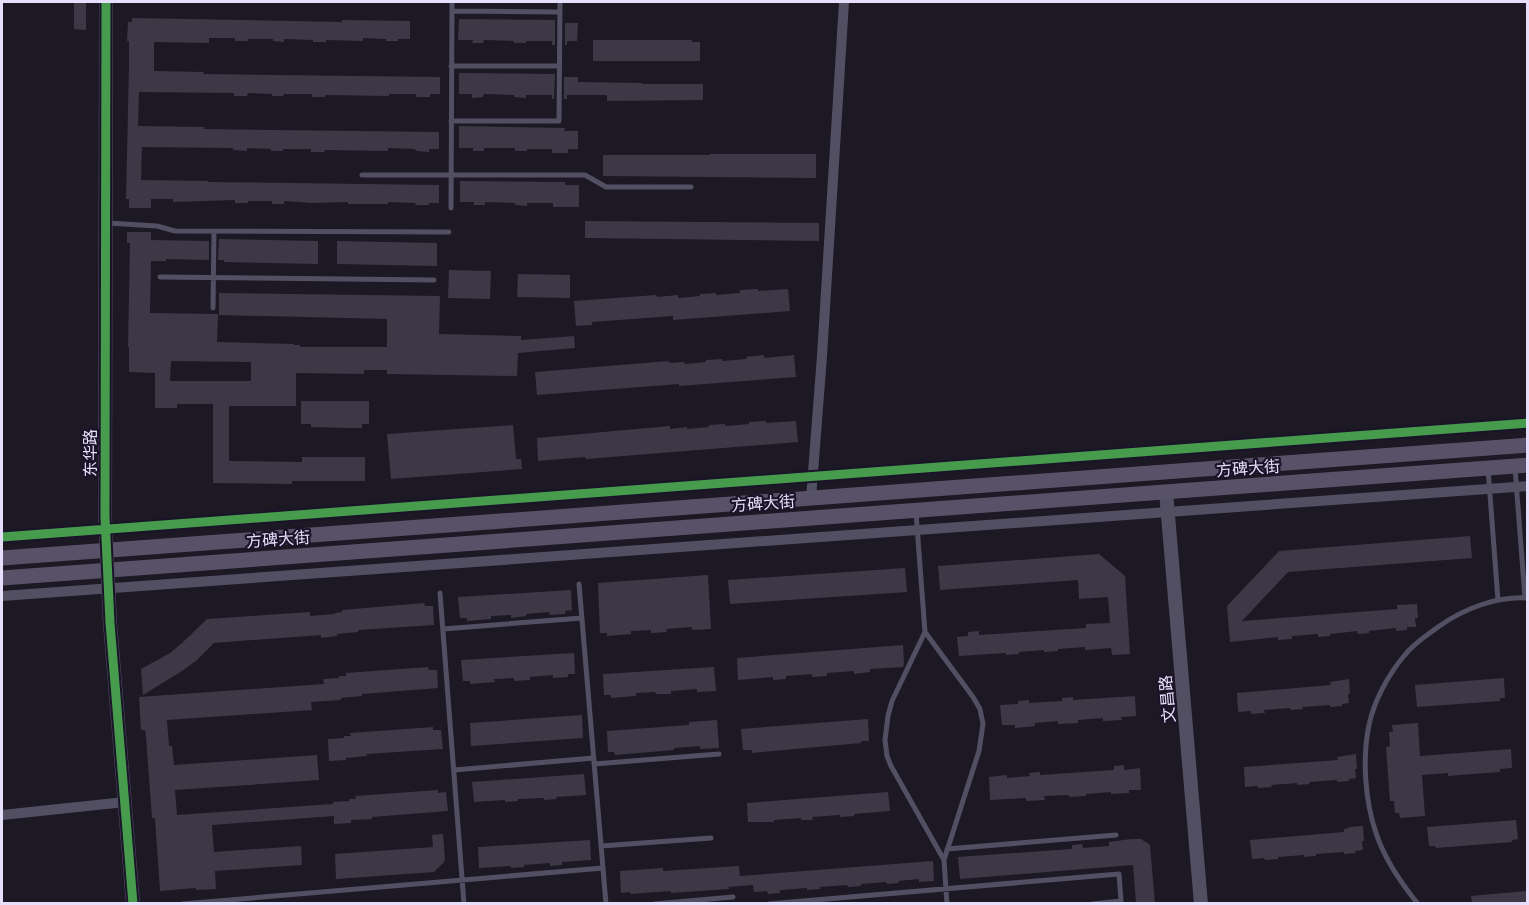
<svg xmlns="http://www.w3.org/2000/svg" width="1529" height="905" font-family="'Noto Sans','Noto Sans SC',sans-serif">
	<rect width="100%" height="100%" fill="#1c1924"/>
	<!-- building -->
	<path fill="#3c3845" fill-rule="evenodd" d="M74,2H86V30L74,29Z
		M132,18L342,22V20L410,21V39H398V41H386V39L363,38V41L326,40V42H313V40L284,39V42L273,41V39H248V41H235V38H209V43L154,42V71L204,72L203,74L440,77V94H430V97H416V94H389V96L325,95V97H312V94H284L283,96H272V94L248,93L247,96H234V93L139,92L138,126L204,127V129L439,132V149H429V152L416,151L415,149L388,148V151L324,150L325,152H311V149H283V151H271V149L247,148V151L233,150V148L142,147L141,180L208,181V182L439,185V203H429V205H415L416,203L388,202V204H348V202L312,203L284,201V204H272V201H248V203H235V200L173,202V199H151V208H129V199H126L129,65V41H127L128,22H132Z
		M459,19L555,20V45H552V41H526V43H514V41L484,40L483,43H472L473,40H458Z
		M565,23H578L577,41H567V45H565Z
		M593,40H692V42H700V61H593Z
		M459,73L555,74L554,99H552V95H526V98L514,97V95L484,94L483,97L472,98V94H459Z
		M564,77H578V82L642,83V84H703V100L607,101V95H567V99H564Z
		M459,126L565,128L564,131H578V149H568V153H552V149H527V151H515V148H484V151H473V148H459Z
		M710,154H816V178L603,176V155H710Z
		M460,181L565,182V185H579V207H553V203H527V206L515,205V203L485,202V205H474V202H460Z
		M585,221L819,223V241L585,238Z
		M127,232H151V240L209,241V260L166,259V261H151L150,313L218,314L217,342L294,344V345H300V347H387V319L219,315V293L440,296L439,334L521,336V340L574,336L575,348L518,353L517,376L387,374V370H364V374L296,373V406H229V461L302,462V457H365V481H292V484L213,483V404H177V408H155V373L129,372V347H128L130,243H127ZM171,361L251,362V381H170Z
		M219,239L318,241V264L224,262V260H218Z
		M337,241L437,243V266L337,264Z
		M449,270L491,271L490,299L448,298Z
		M518,274L570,275V298L517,297Z
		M758,289V291L788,289L790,311L673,320V316L592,322V325L576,326L574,301L656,295L657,297L678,295V298L700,296V294L716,293V295L740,293V290Z
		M764,355V358L794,355L796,377L679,386V384L537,395L535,372L669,361V363L684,362L685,364L706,362V360L722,359V361L747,359L746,357Z
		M301,401H369V424H362V428H347L311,427V424H301Z
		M766,421V423L796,421L798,442L586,459L585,457L538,461L537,438L670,426V429L687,427V429L709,427V425L725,424V426L749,424V422Z
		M513,425L516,459H521L522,469L391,479L387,434Z
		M1470,536L1472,558L1288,572L1242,621L1397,609V605L1417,604L1418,618H1415L1416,627H1407V630L1396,631V628L1369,631V633L1358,634L1357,631L1330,634V636L1318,637V634L1292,636V639L1278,640V637L1230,642L1227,606L1279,551Z
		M1099,554L1125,576L1130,654L1112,655L1111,648L1085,650V647L1058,649V651L1044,652V650L1019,652V654L1006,655V653L959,656L957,637L968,636V632L979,631V635L1086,628V624L1110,623L1108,597L1079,599L1078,580L940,590L938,566Z
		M905,568L907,592L730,604L728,580Z
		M708,575L711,629L692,630V627L666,629L667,632L651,633V630L631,631V634L607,636V633H600L598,583Z
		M571,590L572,610L565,611V614L550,615L549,612L526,614V616L511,618V615L491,616V619L467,621V618H460L458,597Z
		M424,603L425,606H433L434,625L358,630V632L337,634V636L321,638V635L214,643L197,660L182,671L143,695L141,669L170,653L182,643L207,619L310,612V616L335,614V613L342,612V610Z
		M903,645L904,664L903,667L870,669V672L854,674V671L827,673V676L812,677V674L786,676V679L773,680V677L738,680L737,658Z
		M574,653L575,674H568V677L553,678V675L530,677V680L514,681V678L494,679L495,682L470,684V681H463L461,660Z
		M428,667L429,670H437L438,688L362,694V696L341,698V700L311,702L312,710L167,720L169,746H172L174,765L317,755L319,780L175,790L177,815L333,804V802L349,801V799H356L355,796L438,790V793L446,792L448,811L372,817V819L351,820V823L334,824V816L212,825L214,852L301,846L302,865L215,871L216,889L196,890V888L160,891L155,818H152L146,737L145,730H141L139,697L324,684L323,679L339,678V676H346V673Z
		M714,667L716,691L697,692V689L671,691V694H656L655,692L636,693V696L611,698V695H604L603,674Z
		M1504,678L1505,698H1500V701L1417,707L1415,685Z
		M1349,679L1350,694H1348L1349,703L1342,704V706L1330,707V705L1302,707L1303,709L1291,710L1290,708L1264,710L1265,713L1251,714V711L1238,712L1237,693L1331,685L1330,682Z
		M1135,696L1136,716L1121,717L1122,720L1103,721V718L1078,720V723L1058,724V721L1035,723V726L1015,728V725H1002L1000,705L1018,704V701L1029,700V703L1062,701V698L1073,697V700Z
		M582,715L583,738L471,746L470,723Z
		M868,719L869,741H861V743L752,753V750H743L741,729Z
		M717,720L719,748L700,749V746L674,748V750L615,755L614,752H608L607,731L689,725V722Z
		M1418,723L1420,756L1511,749L1512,768L1500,769V772L1460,775L1448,776V773L1422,775L1425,816L1400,818L1399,813H1395L1394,801H1390L1386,747L1390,746L1389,732H1393L1392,725Z
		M433,727V730H441L443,749L367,754V756L346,758V760L329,761L328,739L344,738V736H351L350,733Z
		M1356,754L1357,769H1355L1356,778L1349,779V781L1337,782V780L1309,782L1310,784L1297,785V783L1271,785L1272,787L1258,788V786L1245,787L1244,767L1338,760L1337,757Z
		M1124,765V770L1140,768L1141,790H1129V793L1111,794V792L1086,794V796L1069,797V795L1044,796L1045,800L1026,801V798L990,800L989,777L1007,775V778L1030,776L1029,773L1040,772V775L1114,770V766Z
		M584,774L586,795L556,797L557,799L544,800V798L518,799V801L505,802V800L474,802L472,782Z
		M888,792L890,811L854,814V816L840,817V815L812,817L813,820H801V818L774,820V822H748L747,803Z
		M1516,820L1518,839L1512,840V842L1436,848L1435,846H1429L1427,827Z
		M1363,826L1364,841H1362L1363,850L1355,851L1356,853L1344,854V852L1316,854V856L1304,857V855L1278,857V859L1265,860L1264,858L1252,859L1250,840L1344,832V829L1349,828V827Z
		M443,834L445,860L443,863L434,872L336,879L335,854L433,847L432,835Z
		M1131,839H1141L1150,845L1155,903H1136L1133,865L960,879L958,857L1072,849V845L1082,844L1083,848L1109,846V842Z
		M590,840L591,860L562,862V865L550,866V863L524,865V867L511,868V866L479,868L478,847Z
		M933,861L934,881L919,882V879L898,881L899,883L887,884L886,882L861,884V886L848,887L847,885L820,887V889L807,890V888L780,890V893L768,894L767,891L754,892L753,885L728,887L729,889L671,893V891L630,894V892L621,893L620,871L663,868V871L739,866L740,876Z
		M1527,891V903H1472L1471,896Z"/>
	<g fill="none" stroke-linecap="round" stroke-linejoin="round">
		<!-- service -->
		<path stroke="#524f63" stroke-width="5" d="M452,11L560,12
			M451,66H559
			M451,121H559L560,2
			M362,175H585L606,187H691
			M451,208L452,2
			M107,223L157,226L175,231L449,232
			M160,277L434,280
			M213,308L214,231
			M1515,468L1525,598
			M1488,469L1498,600
			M916,513L925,632L892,701L888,716L885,740L887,756L891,766L944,860
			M579,584L606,904
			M440,593L464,904
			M443,629L582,618
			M925,632L973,697L980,709L983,724L979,751L944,860L947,904
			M594,764L719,754
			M454,770L594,758
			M601,846L711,838
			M947,849L1116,835
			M182,904L603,868
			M654,904L733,897
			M768,904L1119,874L1121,901L1092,904
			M1418,904C1401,883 1384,858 1376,833C1365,801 1362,758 1369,725C1374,701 1388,675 1404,656C1413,644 1426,636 1438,627C1463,609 1496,596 1528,598"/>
		<!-- minor -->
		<path stroke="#524f63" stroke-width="10" d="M811,498L822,356L844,2
			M2,537L1528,423
			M2,596L1528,486
			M2,815L125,802"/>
		<!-- tertiary -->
		<path stroke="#524f63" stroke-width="14" d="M106,2L105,517L110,623L133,904
			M1166,492L1201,904"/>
		<!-- secondary -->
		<path stroke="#585269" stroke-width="15" d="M2,558L1528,445
			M2,578L1528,465"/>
		<!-- cycleway casing -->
		<g stroke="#1a1429" stroke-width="13">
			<path id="cycleway" d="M106,2L105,517L110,623L133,904
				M2,537L1528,423"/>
		</g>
		<!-- cycleway -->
		<use href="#cycleway" stroke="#469c4c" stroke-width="9"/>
	</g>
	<g text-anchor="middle" stroke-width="4.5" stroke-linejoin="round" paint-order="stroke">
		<!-- street labels -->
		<g font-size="16" fill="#e6dffc" stroke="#1a1429">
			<text transform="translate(90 453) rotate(-90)" y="6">东华路</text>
			<text transform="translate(1248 468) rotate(-4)" y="6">方碑大街</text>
			<text transform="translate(763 503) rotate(-4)" y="6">方碑大街</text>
			<text transform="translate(278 539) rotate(-4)" y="6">方碑大街</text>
			<text transform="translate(1167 699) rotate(-95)" y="6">文昌路</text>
		</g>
	</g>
	<!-- border -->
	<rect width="1529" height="905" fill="none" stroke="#e6dffc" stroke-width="6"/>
</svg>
